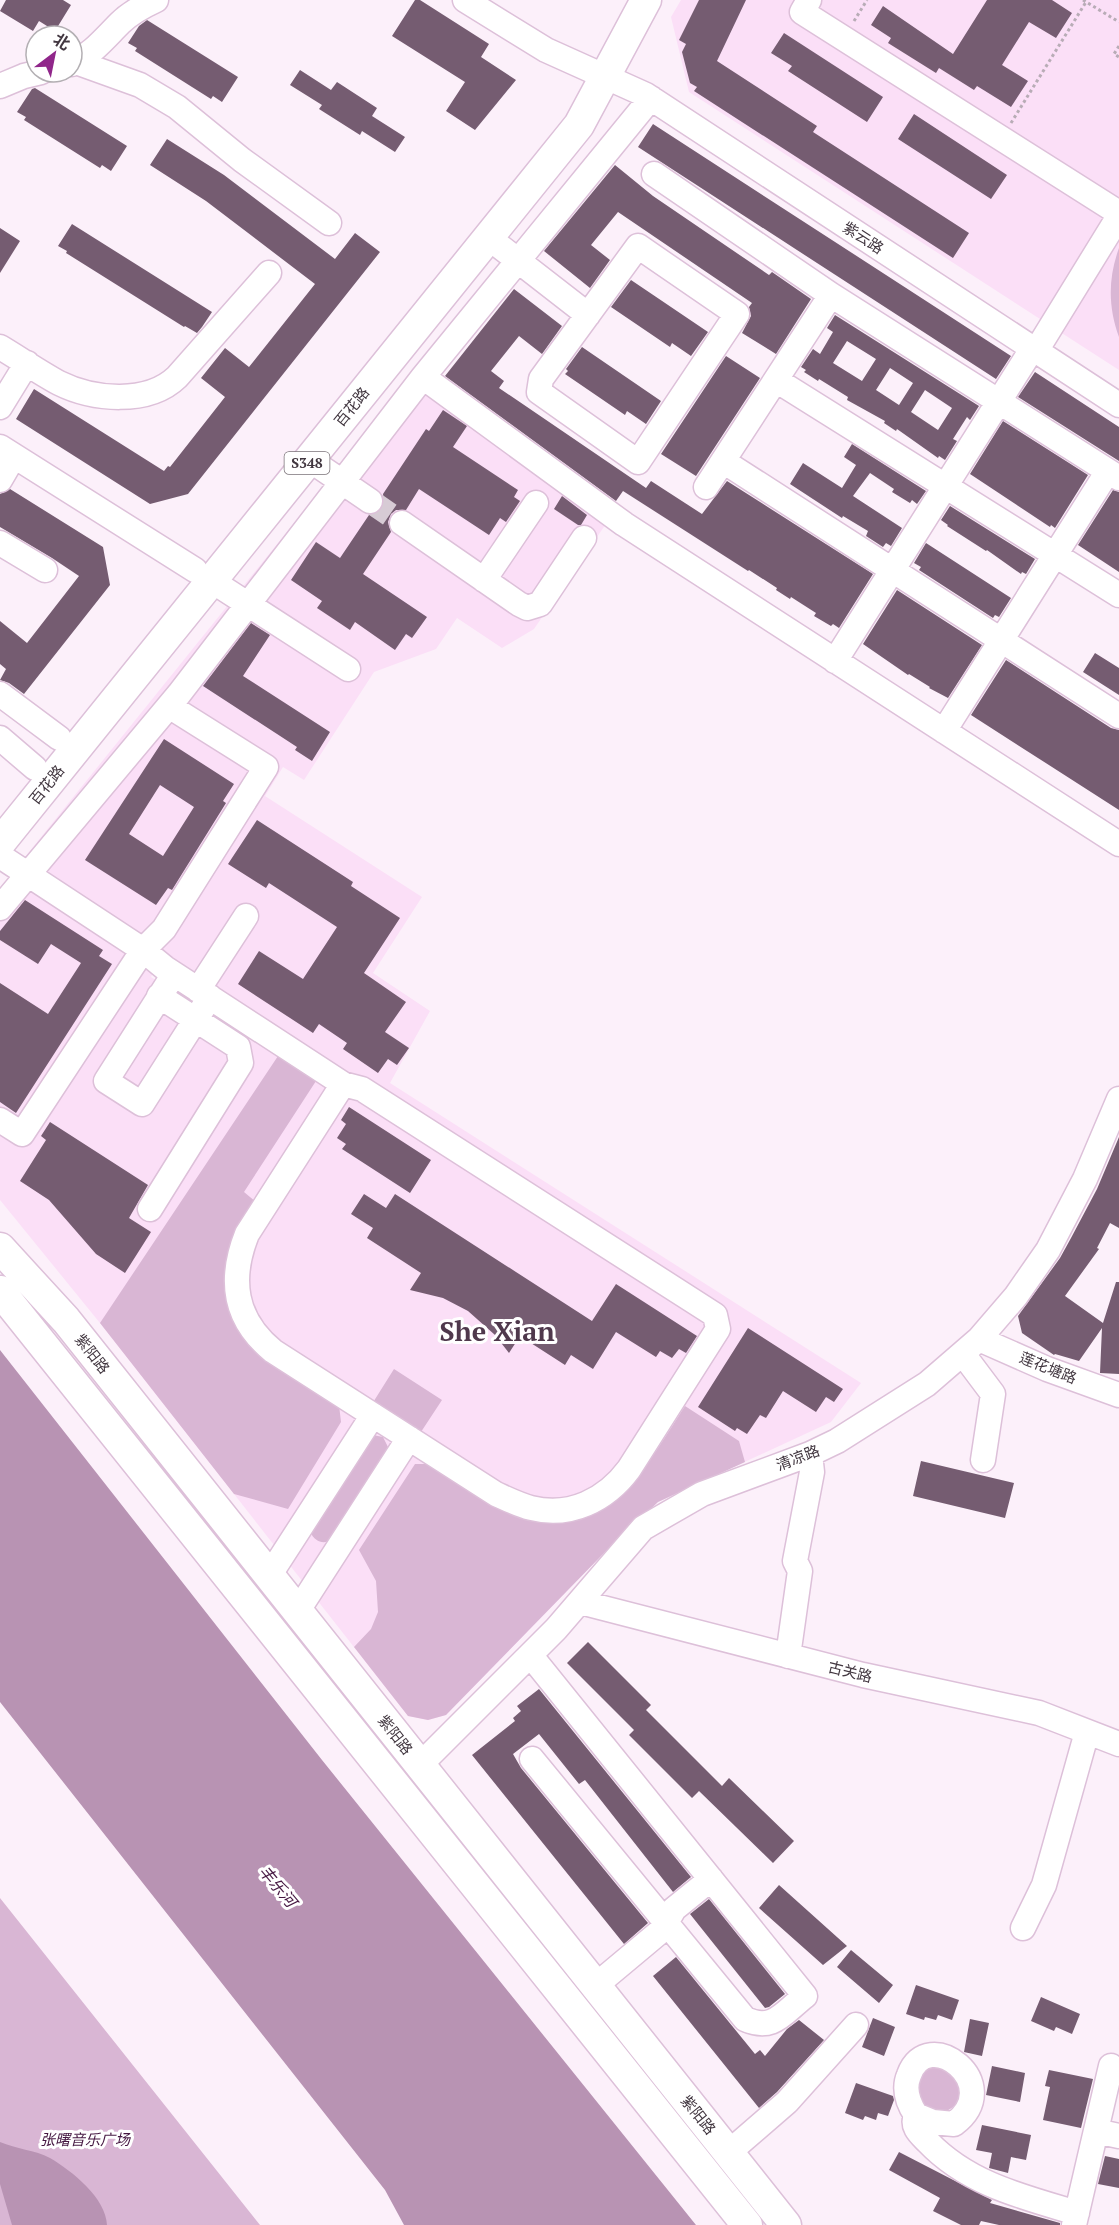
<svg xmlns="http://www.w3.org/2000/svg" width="1119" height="2225" font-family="'PT Serif','Noto Sans SC',serif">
	<rect width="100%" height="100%" fill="#fcf0fa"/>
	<!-- built -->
	<path fill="#fbdff7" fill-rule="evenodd" d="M681,0H1119V370L689,92L671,17Z
		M411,378L610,518L534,629L502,648L457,618L436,649L374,672L304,780L283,767L265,796L422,897L373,973L430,1011L390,1083L861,1383L831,1422L658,1502L606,1551L446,1715L428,1720L408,1716L100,1323L0,1200V888ZM161,958L308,1075L151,977Z"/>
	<!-- green -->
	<path fill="#d9b6d4" d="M1119,248V337C1108,307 1108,278 1119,248Z
		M278,1056L316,1081L244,1192L256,1202L231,1293L339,1405L341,1422L288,1509L234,1494L100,1323Z
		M394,1369L442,1400L419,1435L372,1404Z
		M685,1406L739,1441L745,1462L658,1502L606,1551L446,1715L428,1720L408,1716L354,1647L371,1629L378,1612L376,1581L359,1550L415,1464H429C450,1476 471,1489 491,1502C500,1507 510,1515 519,1518C607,1542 645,1468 685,1406Z
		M373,1435L383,1437L389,1449L330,1541C321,1544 315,1541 310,1532Z
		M0,1898L260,2225H0Z
		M940,2062L962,2085C957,2105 956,2111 933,2113L923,2104L916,2092L920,2071Z"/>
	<!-- water -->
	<path fill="#b893b3" d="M0,1350L322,1760L696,2225H404L385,2190L0,1702Z
		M0,2142C16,2149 35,2150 50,2158C72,2171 106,2198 107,2225H12L0,2184Z"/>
	<!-- building -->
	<path fill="#755c71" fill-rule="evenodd" d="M6,0H63L71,5L55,31L39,21L33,31L0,11Z
		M415,0H420L489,44L481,57L516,80L475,130L446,111L465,82L392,36Z
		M699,0H746L717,61L817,126L813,132L969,233L953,258L694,91L697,87L690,83L682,52L686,44L679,40Z
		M987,0H1052L1072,13L1056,38L1029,22L1002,65L1028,81L1011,107L977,86L974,90L939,68L936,73L888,43L891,38L871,25L883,6L953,54Z
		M147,20L238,77L222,102L213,96L211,99L135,51L137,48L128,43L139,26Z
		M784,33L883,97L867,122L788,71L792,66L771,53Z
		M300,70L331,90L337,82L377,108L372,116L405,137L395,152L362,131L360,135L319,109L322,105L290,85Z
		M35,88L127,146L111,171L102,165L100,168L24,120L26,117L17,112L32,89Z
		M914,114L1007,175L991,199L898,139Z
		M653,124L1011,356L996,379L638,147Z
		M167,139L224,175L335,259L355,233L380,252L188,494L150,504L16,419L34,389L164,471L168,466L170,467L225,397L201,378L225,348L249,367L315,284L206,201L150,165Z
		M615,165L653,196L769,275L772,272L811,299L776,354L742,333L751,316L749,307L752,303L618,212L591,245L610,260L590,288L544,251Z
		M72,224L212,312L202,327L197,333L185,326L184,327L66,253L67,251L58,246Z
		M0,228L20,241L0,273Z
		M631,280L708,332L691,356L672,343L670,347L611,307Z
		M514,289L562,326L542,354L519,336L491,371L504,381L499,388L646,488L651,481L702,514L727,481L873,574L839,628L833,624L831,626L814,616L816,613L791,597L790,599L776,590L777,588L749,570L748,571L623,491L616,501L445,376Z
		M835,315L979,406L970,420L967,417L953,439L957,441L945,460L939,456L938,458L897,429L896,431L884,423L885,421L847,400L848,397L819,379L818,381L804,372L806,370L801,367L813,349L820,354L833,332L827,328ZM847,341L876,359L862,381L833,363ZM890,368L913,383L899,405L876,390ZM925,390L952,408L938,430L911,412Z
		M582,347L661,401L646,424L627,411L625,415L565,374L568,371L566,369Z
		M726,356L760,378L696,476L661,454Z
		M1035,372L1119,427V461L1018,397Z
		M443,410L467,426L453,447L518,490L514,497L520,501L506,522L500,518L489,535L419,489L406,510H396L391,514L388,522L391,532L363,574L427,617L412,638L406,634L395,650L355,622L350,630L317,608L322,601L291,580L316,542L340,558L369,515L376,514L381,509L384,501L383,494L426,429L429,431Z
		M1003,421L1088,475L1055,528L1051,525L1050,527L970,474Z
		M852,444L926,491L917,504L912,500L910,503L892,492L894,489L870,473L853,496L902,528L891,546L886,543L883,547L866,536L868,531L843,516L842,518L790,484L803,463L842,488L856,465L844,457Z
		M10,489L103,547L110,585L24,694L9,683L0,680L6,669L0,664V621L27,643L79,576L52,558L0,527V494Z
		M1113,490L1119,492V572L1078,545Z
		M562,496L587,515L581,525H578L554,509Z
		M950,506L1035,559L1026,574L1022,572L1021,574L987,550L986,551L947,526L948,525L941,520Z
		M926,543L1011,598L999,617L995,615L993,618L919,570L921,567L914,563Z
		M897,590L982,645L948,698L929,688L930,687L909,674L908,675L863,644Z
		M251,623L270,635L243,676L330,732L312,761L295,750L297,747L203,686Z
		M1095,653L1119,668V695L1083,672Z
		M1006,660L1111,728L1119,730V810L971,715Z
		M164,739L234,784L223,801L226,803L172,890L168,888L156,905L85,860ZM160,785L194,807L163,856L129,834Z
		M257,820L353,882L351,886L400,918L364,973L406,1002L385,1032L409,1048L397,1065L388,1059L378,1073L343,1049L347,1043L319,1024L313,1033L238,984L259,951L303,979L337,927L269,883L266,888L228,864Z
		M25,900L103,950L99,956L112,964L16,1113L0,1102V983L48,1014L81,963L51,944L38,964L0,940V931Z
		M349,1107L431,1160L410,1193L342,1149L346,1144L337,1138L346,1124L341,1120Z
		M50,1122L148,1185L129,1218L151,1232L125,1273L96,1254L49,1200L20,1181L46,1140L41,1136Z
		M1119,1137V1228L1110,1223L1097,1248L1099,1249L1065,1296L1103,1323L1116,1282H1119V1374L1100,1373L1102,1328L1079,1361L1055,1354L1054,1355L1022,1333L1018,1316L1060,1258L1071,1238L1097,1189Z
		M364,1194L386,1208L395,1194L592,1321L616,1284L697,1336L686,1353L679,1349L672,1358L660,1351L656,1357L616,1332L593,1369L571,1355L565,1365L520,1336L509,1353L495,1335L468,1311L443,1298L410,1290L421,1273L367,1238L373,1228L351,1214Z
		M748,1328L843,1389L834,1402L826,1397L816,1412L783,1391L766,1418L760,1415L747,1434L737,1428L735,1431L698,1407Z
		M921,1461L1014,1483L1005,1518L913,1496Z
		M588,1642L651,1705L646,1710L722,1786L729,1778L794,1841L773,1863L699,1791L692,1798L629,1735L634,1730L567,1663Z
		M539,1689L691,1877L673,1892L585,1780L579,1784L539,1734L513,1754L521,1768L648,1923L624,1944L472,1755L515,1721L513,1718L521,1711L517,1706Z
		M779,1885L847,1946L823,1965L759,1908Z
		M709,1899L785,1994L769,2007L765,2008L690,1914Z
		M851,1950L893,1985L879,2003L837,1967Z
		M676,1957L755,2054L760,2050L765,2056L787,2029L799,2020L824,2040L777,2092L759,2108L653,1976Z
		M916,1985L959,2000L952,2020L938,2015L936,2020L925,2017L924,2020L906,2014Z
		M1041,1997L1080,2014L1072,2034L1056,2027L1054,2031L1031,2021Z
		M873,2018L895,2027L884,2056L862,2047Z
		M970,2019L989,2023L982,2056L964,2052Z
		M992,2066L1025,2073L1020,2102L986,2095Z
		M1049,2070L1093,2079L1081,2128L1043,2120L1050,2087L1045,2086Z
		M856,2083L893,2096L894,2100L888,2116L878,2113L876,2120L865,2116L863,2120L845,2113Z
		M982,2125L1031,2135L1026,2160L1011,2157L1008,2173L989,2168L992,2153L976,2150Z
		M899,2152L992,2200L990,2203L1060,2223V2225H999L981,2221L979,2225H961L933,2211L940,2198L889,2170Z
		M1105,2156L1119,2159V2188L1098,2184Z"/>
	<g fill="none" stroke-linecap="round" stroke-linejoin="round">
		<!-- minor-tunnel -->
		<path stroke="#d7cbd5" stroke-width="24" stroke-dasharray="24 12" stroke-linecap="butt" d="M370,501L402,523"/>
		<!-- minor casing -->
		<g stroke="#ddc0d9" stroke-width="27">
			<path id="minor" d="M465,0L546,50L646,95L1119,405
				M809,0L802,12L1119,213
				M76,62L140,85L177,107L242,160L329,223
				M72,64C92,54 104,39 120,23C130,13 143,6 156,0
				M0,86L24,76L41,72
				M654,174L831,295L1119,478
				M489,238L588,315
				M638,246L737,314L638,462L539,392L541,379Z
				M0,347C20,359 39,372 59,383C93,400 148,405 177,377L269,273
				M1036,351L1119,216
				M423,377L624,524L1119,844
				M776,380L1119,595
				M0,407L27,363
				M0,447L195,570
				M310,460L370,501
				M723,461L1119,716
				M0,480L14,456
				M706,487L831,295
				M402,523L519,604L527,608L540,604L584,538
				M0,543L45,570
				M484,580L536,503
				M212,581L348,669
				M835,661L1032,349
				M0,694L59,738
				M944,731L1108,471
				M0,738L35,768
				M0,856L143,950L165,968L343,1084L362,1089L715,1315L718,1329L629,1469C606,1500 570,1518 531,1508C519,1505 507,1499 496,1494L273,1351C234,1319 229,1279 247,1234L343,1084
				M0,908L179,694L423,377L651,98
				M174,974L106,1081L142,1104L210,997
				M198,990L246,916
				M0,1120L22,1134L143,950L164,929L266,767L169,706
				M150,1209L241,1063L238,1047L159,996
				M979,1339L1047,1369L1119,1395
				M963,1354L993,1394L983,1460
				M269,1576L373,1415
				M580,1602L863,1675L1039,1713L1119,1744
				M297,1612L409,1438
				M531,1656L805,1996C783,2013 773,2032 745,2019L532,1759
				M788,1656L800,1571L795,1561L812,1472L810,1454
				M419,1766L556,1629L643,1528L702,1494L810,1454L837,1441L927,1384L979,1339L1016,1296L1048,1250L1085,1179L1119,1099
				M1023,1928L1044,1885L1087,1732
				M595,1986L662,1930L674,1909L711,1879
				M916,2115L933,2122L954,2124C1007,2084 927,2023 909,2075C903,2089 908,2103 916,2115C911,2127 920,2134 928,2142C968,2184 1023,2197 1077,2213
				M1096,2131L1119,2136
				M728,2153L787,2102L856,2025
				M1074,2225L1111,2066"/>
		</g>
		<!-- major casing -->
		<g stroke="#ddc0d9" stroke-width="33">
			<path id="major" d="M0,843L579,125L646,0
				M0,1248L66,1320L786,2225
				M0,1291L747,2225"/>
		</g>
		<!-- path -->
		<path stroke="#b8acb6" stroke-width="3" stroke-dasharray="3 3" stroke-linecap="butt" d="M1083,0L1119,22
			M854,21L867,0
			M1119,46L1114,54L1119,57
			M1011,123L1086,2"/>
		<!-- minor -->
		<use href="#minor" stroke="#fff" stroke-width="24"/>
		<!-- major -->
		<use href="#major" stroke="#fff" stroke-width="30"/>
	</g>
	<g text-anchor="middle" stroke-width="6" stroke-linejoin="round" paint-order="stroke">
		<!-- shield labels -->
		<rect fill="#fff" stroke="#7b7379" stroke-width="1.5" x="284.5" y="452" width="45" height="22" rx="4.5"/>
		<g font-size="14" font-weight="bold" fill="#423740">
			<text x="307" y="468">S348</text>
		</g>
		<!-- street labels -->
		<g font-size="15" fill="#423740" stroke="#fff">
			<text transform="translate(863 238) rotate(33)" y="5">紫云路</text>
			<text transform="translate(352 407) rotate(-51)" y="5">百花路</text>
			<text transform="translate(47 785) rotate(-51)" y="5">百花路</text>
			<text transform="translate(92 1354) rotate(52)" y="5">紫阳路</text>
			<text transform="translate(1048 1368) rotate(22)" y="5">莲花塘路</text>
			<text transform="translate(798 1458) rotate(-21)" y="5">清凉路</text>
			<text transform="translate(850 1672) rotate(14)" y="5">古关路</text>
			<text transform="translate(395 1735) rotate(52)" y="5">紫阳路</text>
			<text transform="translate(698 2115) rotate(51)" y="5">紫阳路</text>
		</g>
		<!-- park labels -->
		<g font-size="15" font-style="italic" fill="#441640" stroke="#fff">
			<text x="85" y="2145">张曙音乐广场</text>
		</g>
		<!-- water labels -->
		<g font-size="16" font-style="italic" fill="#471943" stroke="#fff">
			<text transform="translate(278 1886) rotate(50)" y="6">丰乐河</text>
		</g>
		<!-- town labels -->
		<g font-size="27" font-weight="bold" fill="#4f384c" stroke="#fff">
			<text x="497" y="1341">She Xian</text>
		</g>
	</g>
	<!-- north arrow -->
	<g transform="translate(54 54) rotate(32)"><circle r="28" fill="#ffffff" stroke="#b3afb3" stroke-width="1.5"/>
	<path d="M0-4.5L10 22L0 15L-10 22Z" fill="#90268a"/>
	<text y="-9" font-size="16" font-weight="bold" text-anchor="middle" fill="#423740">北</text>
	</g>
</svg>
